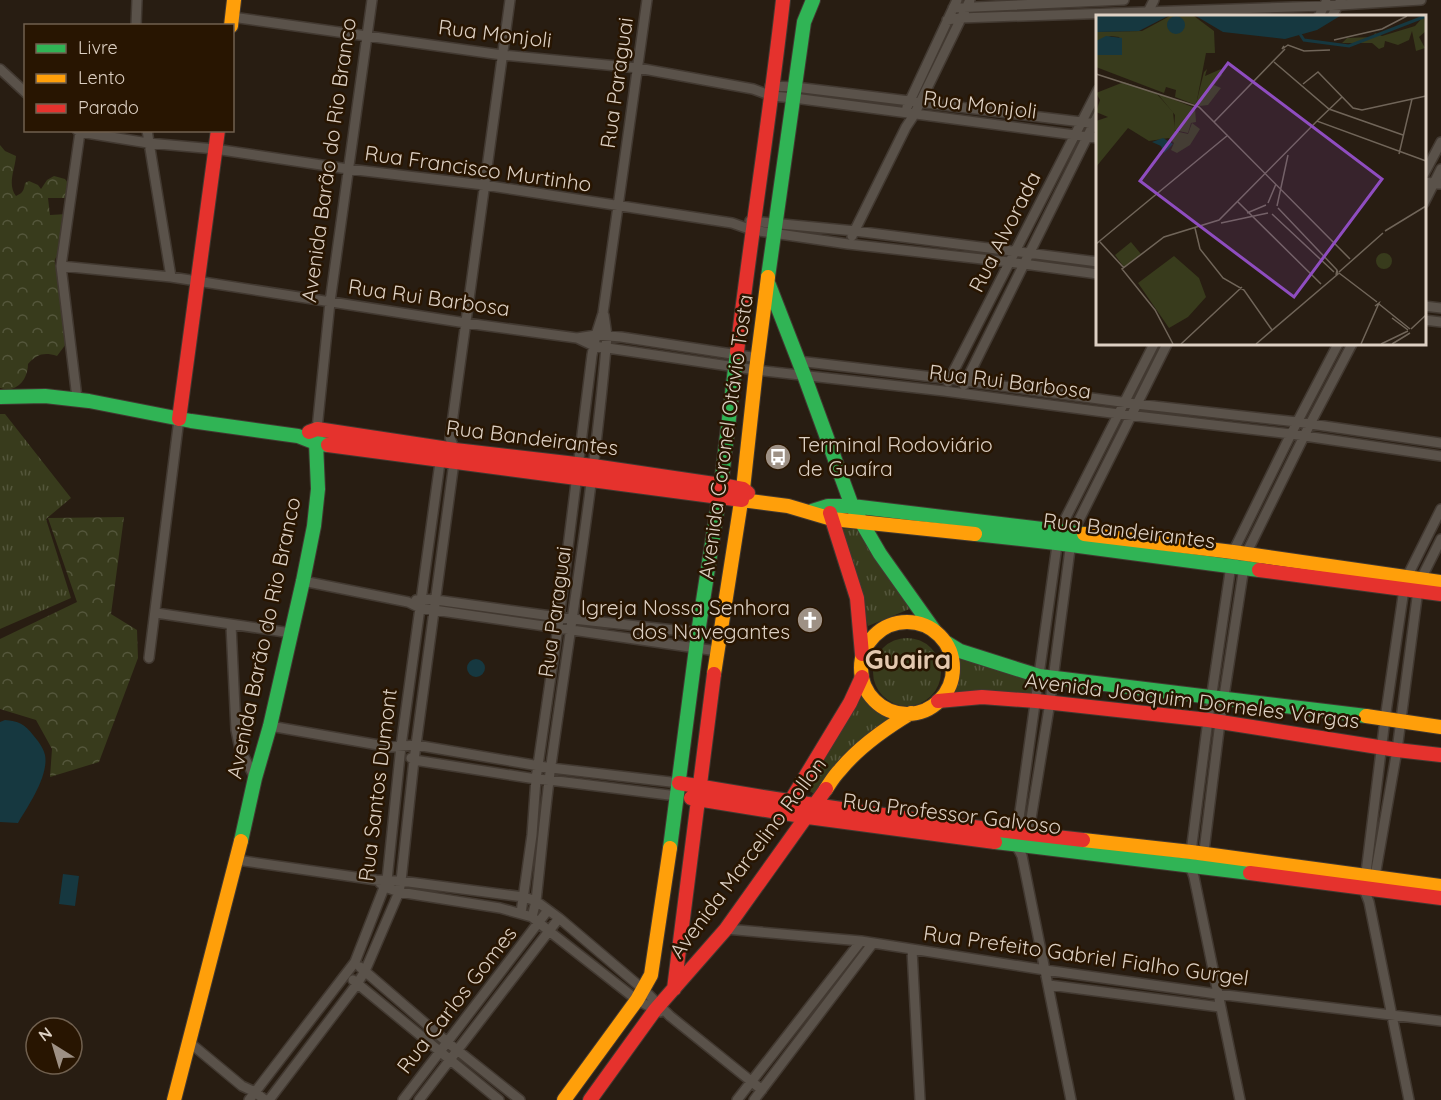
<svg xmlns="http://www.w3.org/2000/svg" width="1441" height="1100" font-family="Quicksand,sans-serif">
	<defs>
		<pattern id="forest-crowns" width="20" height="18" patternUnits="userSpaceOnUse" patternTransform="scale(1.5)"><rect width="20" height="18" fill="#383b1c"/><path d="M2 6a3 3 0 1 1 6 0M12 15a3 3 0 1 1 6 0" fill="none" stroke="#54563b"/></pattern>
		<pattern id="park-tufts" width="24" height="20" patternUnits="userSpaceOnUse" patternTransform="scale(1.5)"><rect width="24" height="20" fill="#383b1c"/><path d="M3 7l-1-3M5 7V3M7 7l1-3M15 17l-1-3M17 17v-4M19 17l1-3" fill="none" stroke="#54563b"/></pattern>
	</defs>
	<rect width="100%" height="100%" fill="#281d12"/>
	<!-- forest -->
	<path fill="url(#forest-crowns)" d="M0,145L5,151L16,156C15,170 7,184 16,196C23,193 24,190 25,183L29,181L38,185L41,189L47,180L54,176L65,179L68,183L66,190V198H48L50,215L67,214L60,254C52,259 54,265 59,272L66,344L57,356C44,352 37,354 28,364C28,374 23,386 11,389C7,390 4,389 0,388Z
		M124,517L111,614L137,630L138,658L99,762L50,777L52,749L36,720L0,709V639L77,602L48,518Z"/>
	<!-- park -->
	<path fill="url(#park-tufts)" d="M0,414H5L71,498L46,519L71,598L0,629Z
		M863,527L912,608L868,626L841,529Z
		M873 672a34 34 0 1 1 68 0a34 34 0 1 1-68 0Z
		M956,656L1034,678L1032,694H952Z
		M863,690L878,705L897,715L819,797L808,790Z"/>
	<!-- water -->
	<path fill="#163840" d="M467 668a9 9 0 1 1 18 0a9 9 0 1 1-18 0Z
		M5,720C18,721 25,724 33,735C38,741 43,747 45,755C49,776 28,806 18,823L0,822V722Z
		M63,874L79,876L75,906L59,904Z"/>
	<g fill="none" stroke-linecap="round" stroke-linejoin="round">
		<!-- street casing -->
		<g stroke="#423931" stroke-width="12">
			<path id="street" d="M953,8L1124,0
				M1147,14L1154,0
				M1319,16L1326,2
				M1332,16L1341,0
				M232,17L502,55L638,68L753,89L772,96L794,98L1098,138
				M947,20L960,18L1324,6L1421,0
				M136,26L137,0
				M0,69L26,93
				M770,86L795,87L1098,124
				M907,107L957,0
				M77,130L80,132L148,143L215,149L348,169L484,185L732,223L752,230L848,244L1009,262L1098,274
				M147,130L171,277
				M1424,174L1441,142
				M1424,182L1441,184
				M1424,203L1441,169
				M750,221L855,231L1098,262
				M852,236L906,127L914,115L970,0
				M61,266L171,277L466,323L577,338L596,335L621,337L758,358
				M1424,306L1441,308
				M1424,320L1441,322
				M577,338L594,346L756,370L944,391L1119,414L1291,434L1441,456
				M798,361L950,379L1136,404L1297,422L1441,443
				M948,382L1098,90
				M964,385L1098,115
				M77,398L61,266L80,132
				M317,429L330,302L372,0
				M303,581L408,602L420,608L717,651
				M416,600L421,599L436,600L573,619L720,635
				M156,613L291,633
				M231,625L236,730L240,749L255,778
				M149,658L179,419
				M270,726L390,747L416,745L551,768L679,783
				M411,758L414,760L536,779L549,780L677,796
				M1028,837L1050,702L1072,534L1167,344
				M1203,859L1220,722L1246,554L1310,424L1352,344
				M237,860L376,880L401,881L524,897L536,901L559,918L644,990L670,1016L762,1090
				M1374,882L1397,750L1418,590L1421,579L1441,539
				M380,883L385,887L399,892L500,908L532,917L549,931L637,1000L660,1012
				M521,913L532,835L536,779L558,627L592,355L596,335L603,313L647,0
				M532,917L536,901C541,856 545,810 551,765C571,622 595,479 607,336L604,315
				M726,929L861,941L1045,970L1217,994L1441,1021
				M912,950L920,1100
				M360,967L447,1042L520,1100
				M353,980L499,1100
				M1049,985L1220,1007
				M189,1042L242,1086L255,1092L265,1100
				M249,1100L355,962L387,880L401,746L441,455
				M269,1100L357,984L365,971L399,892L401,881L414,760L454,462L455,450L450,438L510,0
				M403,1100L548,910
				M419,1100L559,918
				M737,1100L861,941
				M754,1100L873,943
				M1071,1100L1022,856L1016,845L1017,833L1059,531L1154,344
				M1240,1100L1194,877L1190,866L1191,852L1208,720L1233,552L1291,434L1338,344
				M1409,1100L1369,902L1364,889L1385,719L1404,589L1407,577L1441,509"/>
		</g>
		<!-- fast casing -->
		<g stroke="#423931" stroke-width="16">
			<path id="fast" d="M768,277L804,22L813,0
				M769,285L804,375L852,506L880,554L934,630
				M0,397L45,396L89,401L191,421L298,436L316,443L328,445
				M812,511L828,506H852L1084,534
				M975,534L1056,543L1259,570
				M947,643L960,651L1039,676L1366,716
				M241,841L255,778L270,726L303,581L314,526L318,489L316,443L317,429
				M995,842L1250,873
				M670,848L698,633L721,485L737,352"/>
		</g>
		<!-- slow casing -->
		<g stroke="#423931" stroke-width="16">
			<path id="slow" d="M231,26L234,0
				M742,500L788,506L832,519L975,534
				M1084,534L1233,552L1441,582
				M861 668a46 46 0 1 1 92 0a46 46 0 1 1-92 0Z
				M714,674L743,489L756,370L768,277
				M1366,716L1441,727
				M826,789C830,783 834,776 840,770C858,748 886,728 911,713
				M1083,840L1191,852L1441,886
				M174,1100L241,841
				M564,1100L637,1000L651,975L670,848"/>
		</g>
		<!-- jam casing -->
		<g stroke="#423931" stroke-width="16">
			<path id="jam" d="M737,352C751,234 770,117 783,0
				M179,419L218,130
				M309,432L317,429L455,450L593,466L721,485L743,489L748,493
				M328,445L742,500
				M830,513L857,598L862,654
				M1259,570L1441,594
				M938,701L982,697L1036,701L1208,720L1397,750L1441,755
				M679,783C813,806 948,825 1083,840
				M691,798L808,817L995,842
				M787,807L850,703L862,677
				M1250,873L1441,898
				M674,989L714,674
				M590,1100L655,1010L726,929L826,789"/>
		</g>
		<!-- street -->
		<use href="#street" stroke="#5a524a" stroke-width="9"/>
		<!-- fast -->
		<use href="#fast" stroke="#30b455" stroke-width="14"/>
		<!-- slow -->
		<use href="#slow" stroke="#ff9f0a" stroke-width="14"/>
		<!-- jam -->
		<use href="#jam" stroke="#e5322d" stroke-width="14"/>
	</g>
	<!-- icons -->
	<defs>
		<g id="bus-disc" transform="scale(1.35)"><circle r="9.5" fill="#9e9185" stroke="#281501"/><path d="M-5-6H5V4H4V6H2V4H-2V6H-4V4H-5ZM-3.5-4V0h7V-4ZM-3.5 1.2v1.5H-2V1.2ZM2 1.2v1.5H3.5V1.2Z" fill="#fff"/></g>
		<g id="church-disc" transform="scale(1.35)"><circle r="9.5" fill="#9e9185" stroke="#281501"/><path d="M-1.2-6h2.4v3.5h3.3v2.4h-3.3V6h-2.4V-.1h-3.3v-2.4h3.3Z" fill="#fff"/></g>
	</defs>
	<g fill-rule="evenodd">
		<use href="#bus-disc" x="778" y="457"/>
		<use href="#church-disc" x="810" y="620"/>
	</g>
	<g text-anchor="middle" stroke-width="5" stroke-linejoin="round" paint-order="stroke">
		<!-- street labels -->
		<g font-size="21" fill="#ddd0c3" stroke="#281501">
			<text transform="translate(495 34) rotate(7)" y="7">Rua Monjoli</text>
			<text transform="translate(617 83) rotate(-82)" y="7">Rua Paraguai</text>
			<text transform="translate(980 105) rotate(7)" y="7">Rua Monjoli</text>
			<text transform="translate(329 160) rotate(-82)" y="7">Avenida Barão do Rio Branco</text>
			<text transform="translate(478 169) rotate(8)" y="7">Rua Francisco Murtinho</text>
			<text transform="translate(1005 232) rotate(-63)" y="7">Rua Alvorada</text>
			<text transform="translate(429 298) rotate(8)" y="7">Rua Rui Barbosa</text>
			<text transform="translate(1010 382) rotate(7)" y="7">Rua Rui Barbosa</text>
			<text transform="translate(726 437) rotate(-82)" y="7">Avenida Coronel Otávio Tosta</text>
			<text transform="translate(532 438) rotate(7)" y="7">Rua Bandeirantes</text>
			<text transform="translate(1129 531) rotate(7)" y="7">Rua Bandeirantes</text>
			<text transform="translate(555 612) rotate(-82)" y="7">Rua Paraguai</text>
			<text transform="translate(264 638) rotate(-78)" y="7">Avenida Barão do Rio Branco</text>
			<text transform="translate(1192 701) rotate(7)" y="7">Avenida Joaquim Dorneles Vargas</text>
			<text transform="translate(378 785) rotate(-83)" y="7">Rua Santos Dumont</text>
			<text transform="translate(952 814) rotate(7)" y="7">Rua Professor Galvoso</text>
			<text transform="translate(748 858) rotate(-53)" y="7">Avenida Marcelino Rollon</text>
			<text transform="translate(1086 956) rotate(8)" y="7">Rua Prefeito Gabriel Fialho Gurgel</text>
			<text transform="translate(457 1000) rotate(-52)" y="7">Rua Carlos Gomes</text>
		</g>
		<!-- poi labels -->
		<g font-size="21" fill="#ddd0c3" stroke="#281501" text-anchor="start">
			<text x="798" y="452">Terminal Rodoviário<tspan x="798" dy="24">de Guaíra</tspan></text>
			<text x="790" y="615" text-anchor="end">Igreja Nossa Senhora<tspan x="790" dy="24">dos Navegantes</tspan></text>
		</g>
		<!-- district labels -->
		<g font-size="27" font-weight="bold" fill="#e3c8af" stroke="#281501">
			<text x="908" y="669">Guaira</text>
		</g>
	</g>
	<!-- overview -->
	<g transform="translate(1096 15)">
		<rect width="330" height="330" fill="#281d12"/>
		<path d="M328,1L330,16L323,22L329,33L320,36L316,16L313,25L302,30L289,26L288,32L283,34L276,28H246L251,23L277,22L279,18L286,21L319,11ZM111,54L109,61L125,54L126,60L118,70L125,73L112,90L104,91L100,89L108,57ZM28,67L60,78L77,97L79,116L92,119L96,108L104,114L94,130L81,138L75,135L78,128L73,123L53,126L32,113L0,152V106L12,102L0,97L4,85L0,78Z" fill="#383b1c"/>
		<path d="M74,1H98L118,16L119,38H110L100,90L79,82L80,75L70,72L68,78L0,52V40H26V27L23,22L15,21L0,26V17L46,16ZM61,78L99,93L100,107L95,108L92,118L78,115L79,100ZM35,227L45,239L28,252L19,240ZM280 246a8 8 0 1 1 16 0a8 8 0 1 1-16 0ZM78,241L103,263L110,282L92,302L73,313L42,268Z" fill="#383b1c"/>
		<path d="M71 10a9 9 0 1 1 18 0a9 9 0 1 1-18 0ZM0,1H72L43,16L0,17ZM100,1H244L221,15L189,24L127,17ZM10,21L26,23V40H0V26ZM67,123L77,129L68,138L65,131L56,127Z" fill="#163840"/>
		<path fill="none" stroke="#163840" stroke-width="3" d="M204,19L208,25L253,31L330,1"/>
		<path fill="none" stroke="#706559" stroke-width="1.5" d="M238,25L286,14L311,1M188,31L186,34L192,30L208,36L234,35M178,47L233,94L307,120M0,59L103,92L254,244M207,69L222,57L257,93L266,95L330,81M221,106L246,82M118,107L189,34M303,139L316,84M142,187L225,269M172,188L180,169M181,191L192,140M182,193L241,255M151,198L170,190M176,199L238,257M125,208L172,198M99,213L104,234L127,263L148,275L176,315M289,216L330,191M4,227L28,253M0,229L132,120M243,257L287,218M243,258L281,287M283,289L314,314M296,303L312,315M315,314L330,300M77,329L59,295L26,254L68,222L123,205L221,106L330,146M85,329L146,272M160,329L242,259L241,255L240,260M265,329L283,288L279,291M285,329L312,316M296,329L314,318"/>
		<path fill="#8f4dc0" fill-opacity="0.15" stroke="#8f4dc0" stroke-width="3" d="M132,48L286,164L198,282L44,166Z"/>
		<rect width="330" height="330" fill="none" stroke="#ddd0c3" stroke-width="3"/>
	</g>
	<!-- legend -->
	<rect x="24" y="24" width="210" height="108" fill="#281501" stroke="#70604f" stroke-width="1.5"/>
	<rect x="36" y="44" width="30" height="9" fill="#30b455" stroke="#70604f" stroke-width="1.5"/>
	<text x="78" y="54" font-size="18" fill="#ddd0c3">Livre</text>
	<rect x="36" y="74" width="30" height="9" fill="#ff9f0a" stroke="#70604f" stroke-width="1.5"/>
	<text x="78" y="84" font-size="18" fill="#ddd0c3">Lento</text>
	<rect x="36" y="104" width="30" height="9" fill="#e5322d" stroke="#70604f" stroke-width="1.5"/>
	<text x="78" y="114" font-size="18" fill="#ddd0c3">Parado</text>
	<!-- north arrow -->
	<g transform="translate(54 1046) rotate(323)"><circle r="28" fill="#281501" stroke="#70604f" stroke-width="1.5"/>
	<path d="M0-4.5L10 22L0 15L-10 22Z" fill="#9e9185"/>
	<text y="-9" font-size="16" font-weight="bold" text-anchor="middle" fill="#ddd0c3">N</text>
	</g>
</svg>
